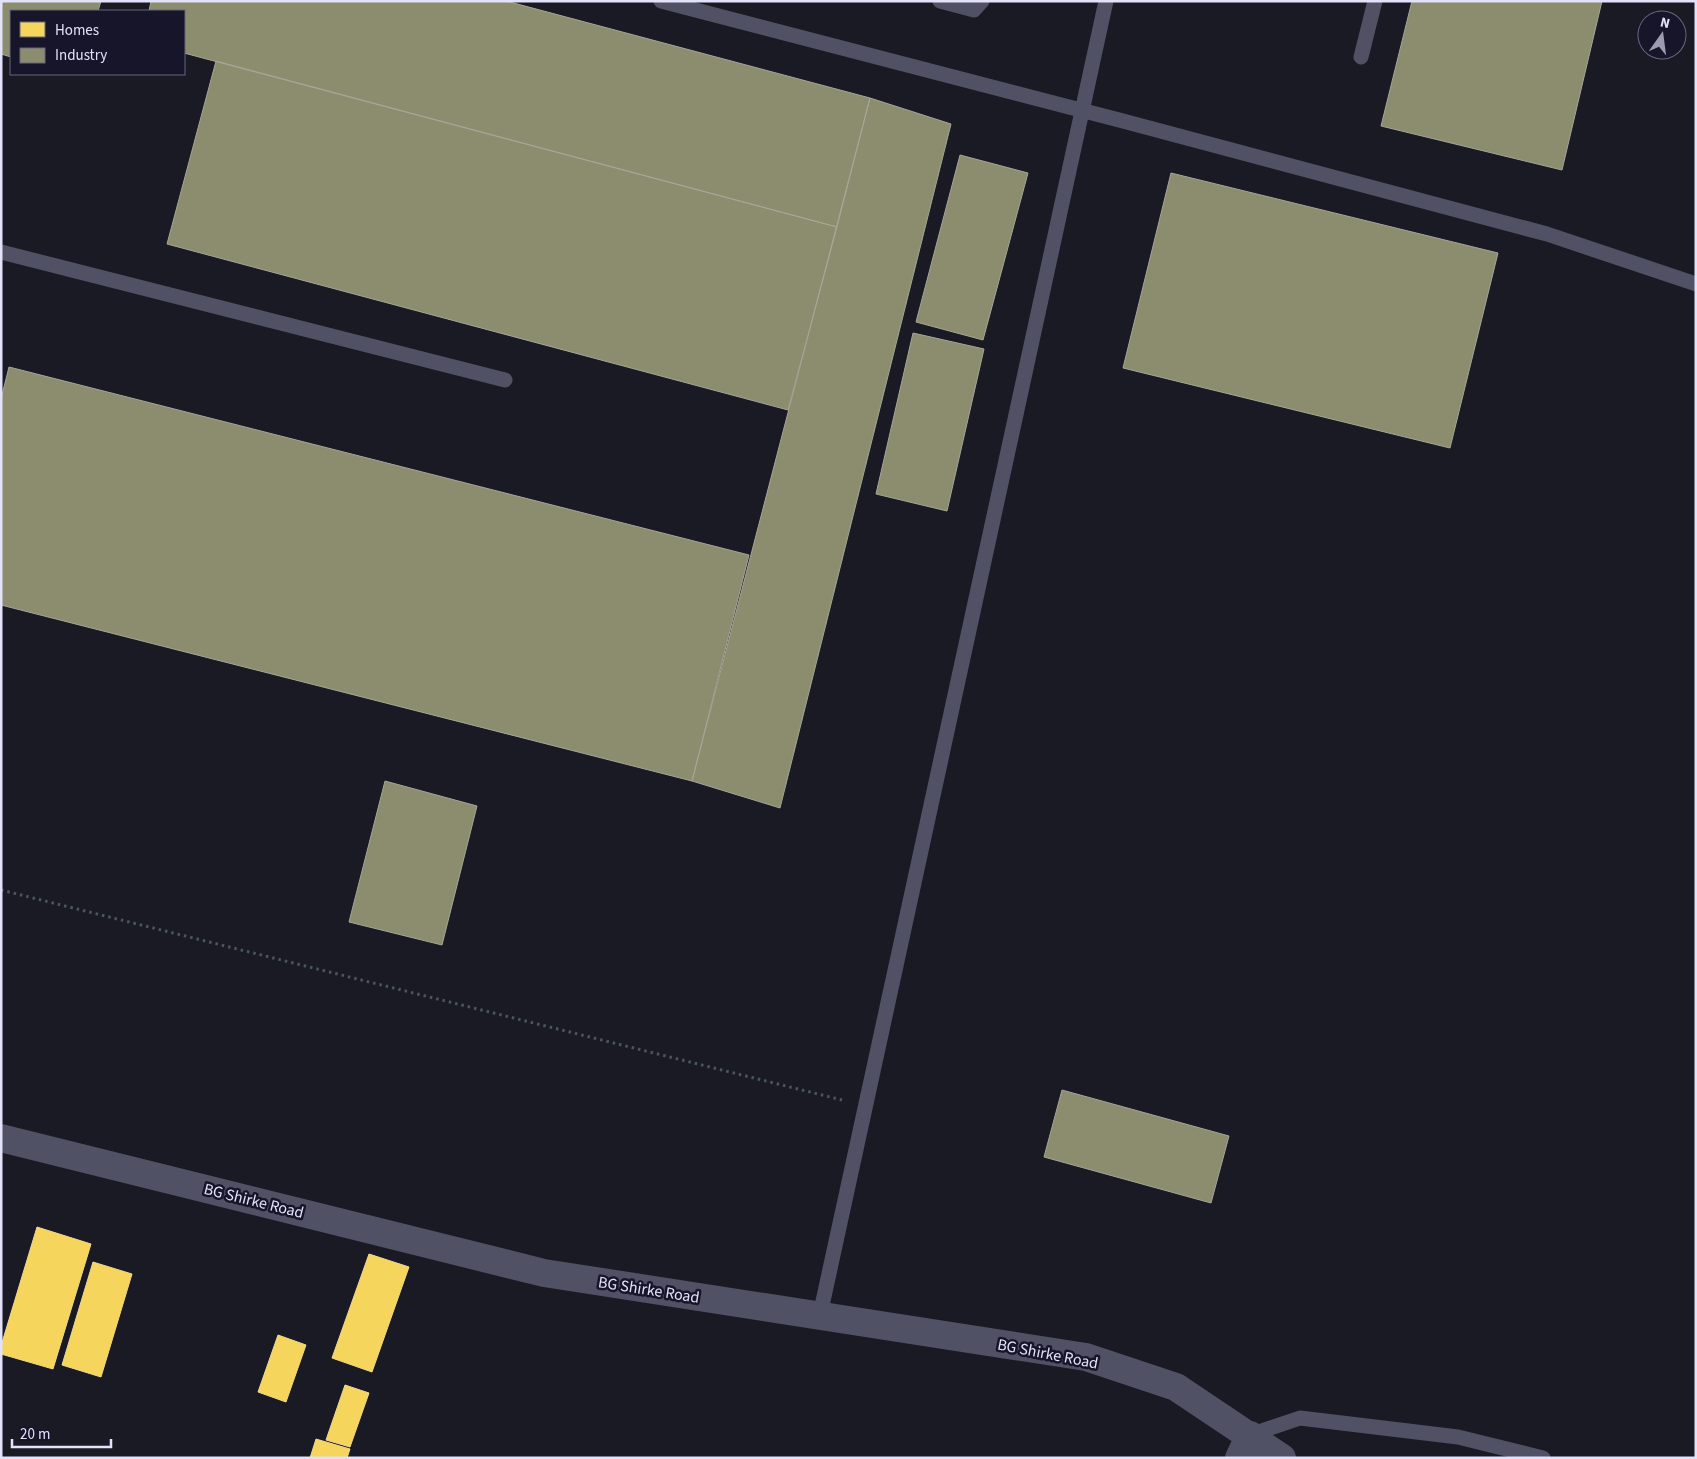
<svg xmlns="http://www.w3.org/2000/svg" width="1697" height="1459" font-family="'Source Sans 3',sans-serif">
	<rect width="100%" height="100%" fill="#1a1a25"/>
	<!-- homes -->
	<path fill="#f6d55c" stroke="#f0d98c" d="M37,1227L91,1244L53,1369L1,1354V1346Z
		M369,1254L409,1267L372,1372L332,1358Z
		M93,1262L132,1274L101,1377L62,1365Z
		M278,1335L306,1345L286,1402L258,1392Z
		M345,1385L369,1393L350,1447L326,1440Z
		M316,1439L350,1449L347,1458H310Z"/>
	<!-- industry -->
	<path fill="#8c8c6e" stroke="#a6a698" d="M1,1H101L98,11H11V57L1,54Z
		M151,1H506L870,98L837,227L184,53V11H149Z
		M1412,1H1602L1562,170L1381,126Z
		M216,61L837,227L788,410L167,244Z
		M870,98L951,124L780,808L692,781Z
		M960,155L1028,173L983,340L916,322Z
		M1171,173L1498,253L1450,448L1123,368Z
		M913,333L984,349L947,511L876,494Z
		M9,367L749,555L692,781L1,605V399Z
		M385,781L477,806L442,945L349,922Z
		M1062,1090L1229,1136L1211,1203L1044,1157Z"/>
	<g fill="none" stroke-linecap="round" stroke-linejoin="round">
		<!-- path -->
		<path stroke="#4a565f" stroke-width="3" stroke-dasharray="2.5 4" stroke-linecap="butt" d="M1,890L842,1100"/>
		<!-- service -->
		<path stroke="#505164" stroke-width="15" d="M661,1L1123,121L1547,234L1696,284
			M940,1L974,10L982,1
			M1361,57L1375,1
			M1,252L505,380
			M820,1315L1106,1
			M1250,1435L1300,1418L1458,1437L1543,1458"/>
		<!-- tertiary -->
		<path stroke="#505164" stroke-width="28" d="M1,1138L544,1273L1086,1357L1176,1387L1282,1458
			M1239,1458L1250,1435"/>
	</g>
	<g text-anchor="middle" stroke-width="5" stroke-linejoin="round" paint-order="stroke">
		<!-- street labels -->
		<g font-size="16" fill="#e2e2fb" stroke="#16152a">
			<text transform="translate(254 1200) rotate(14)" y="6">BG Shirke Road</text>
			<text transform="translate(649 1289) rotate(9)" y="6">BG Shirke Road</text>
			<text transform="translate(1048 1353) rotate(11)" y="6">BG Shirke Road</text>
		</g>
	</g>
	<!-- border -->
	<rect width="1697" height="1459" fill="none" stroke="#e2e2fb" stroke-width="5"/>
	<!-- legend -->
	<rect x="10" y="10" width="175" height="65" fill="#16152a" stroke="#68677e"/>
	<rect x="20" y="22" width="25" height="15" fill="#f6d55c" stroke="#68677e"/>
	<text x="55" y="35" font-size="15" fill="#e2e2fb">Homes</text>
	<rect x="20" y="48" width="25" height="15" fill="#8c8c6e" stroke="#68677e"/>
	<text x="55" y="60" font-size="15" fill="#e2e2fb">Industry</text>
	<!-- north arrow -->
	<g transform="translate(1662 35) rotate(14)"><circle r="24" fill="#16152a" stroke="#68677e"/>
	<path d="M0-4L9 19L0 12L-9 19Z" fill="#9c9cb0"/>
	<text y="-8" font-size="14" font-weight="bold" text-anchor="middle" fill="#e2e2fb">N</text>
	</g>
	<!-- scale -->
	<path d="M12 1439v8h99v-8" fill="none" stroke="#e2e2fb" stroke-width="2.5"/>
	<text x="20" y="1439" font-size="15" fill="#e2e2fb" stroke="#16152a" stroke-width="4" paint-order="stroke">20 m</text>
</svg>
